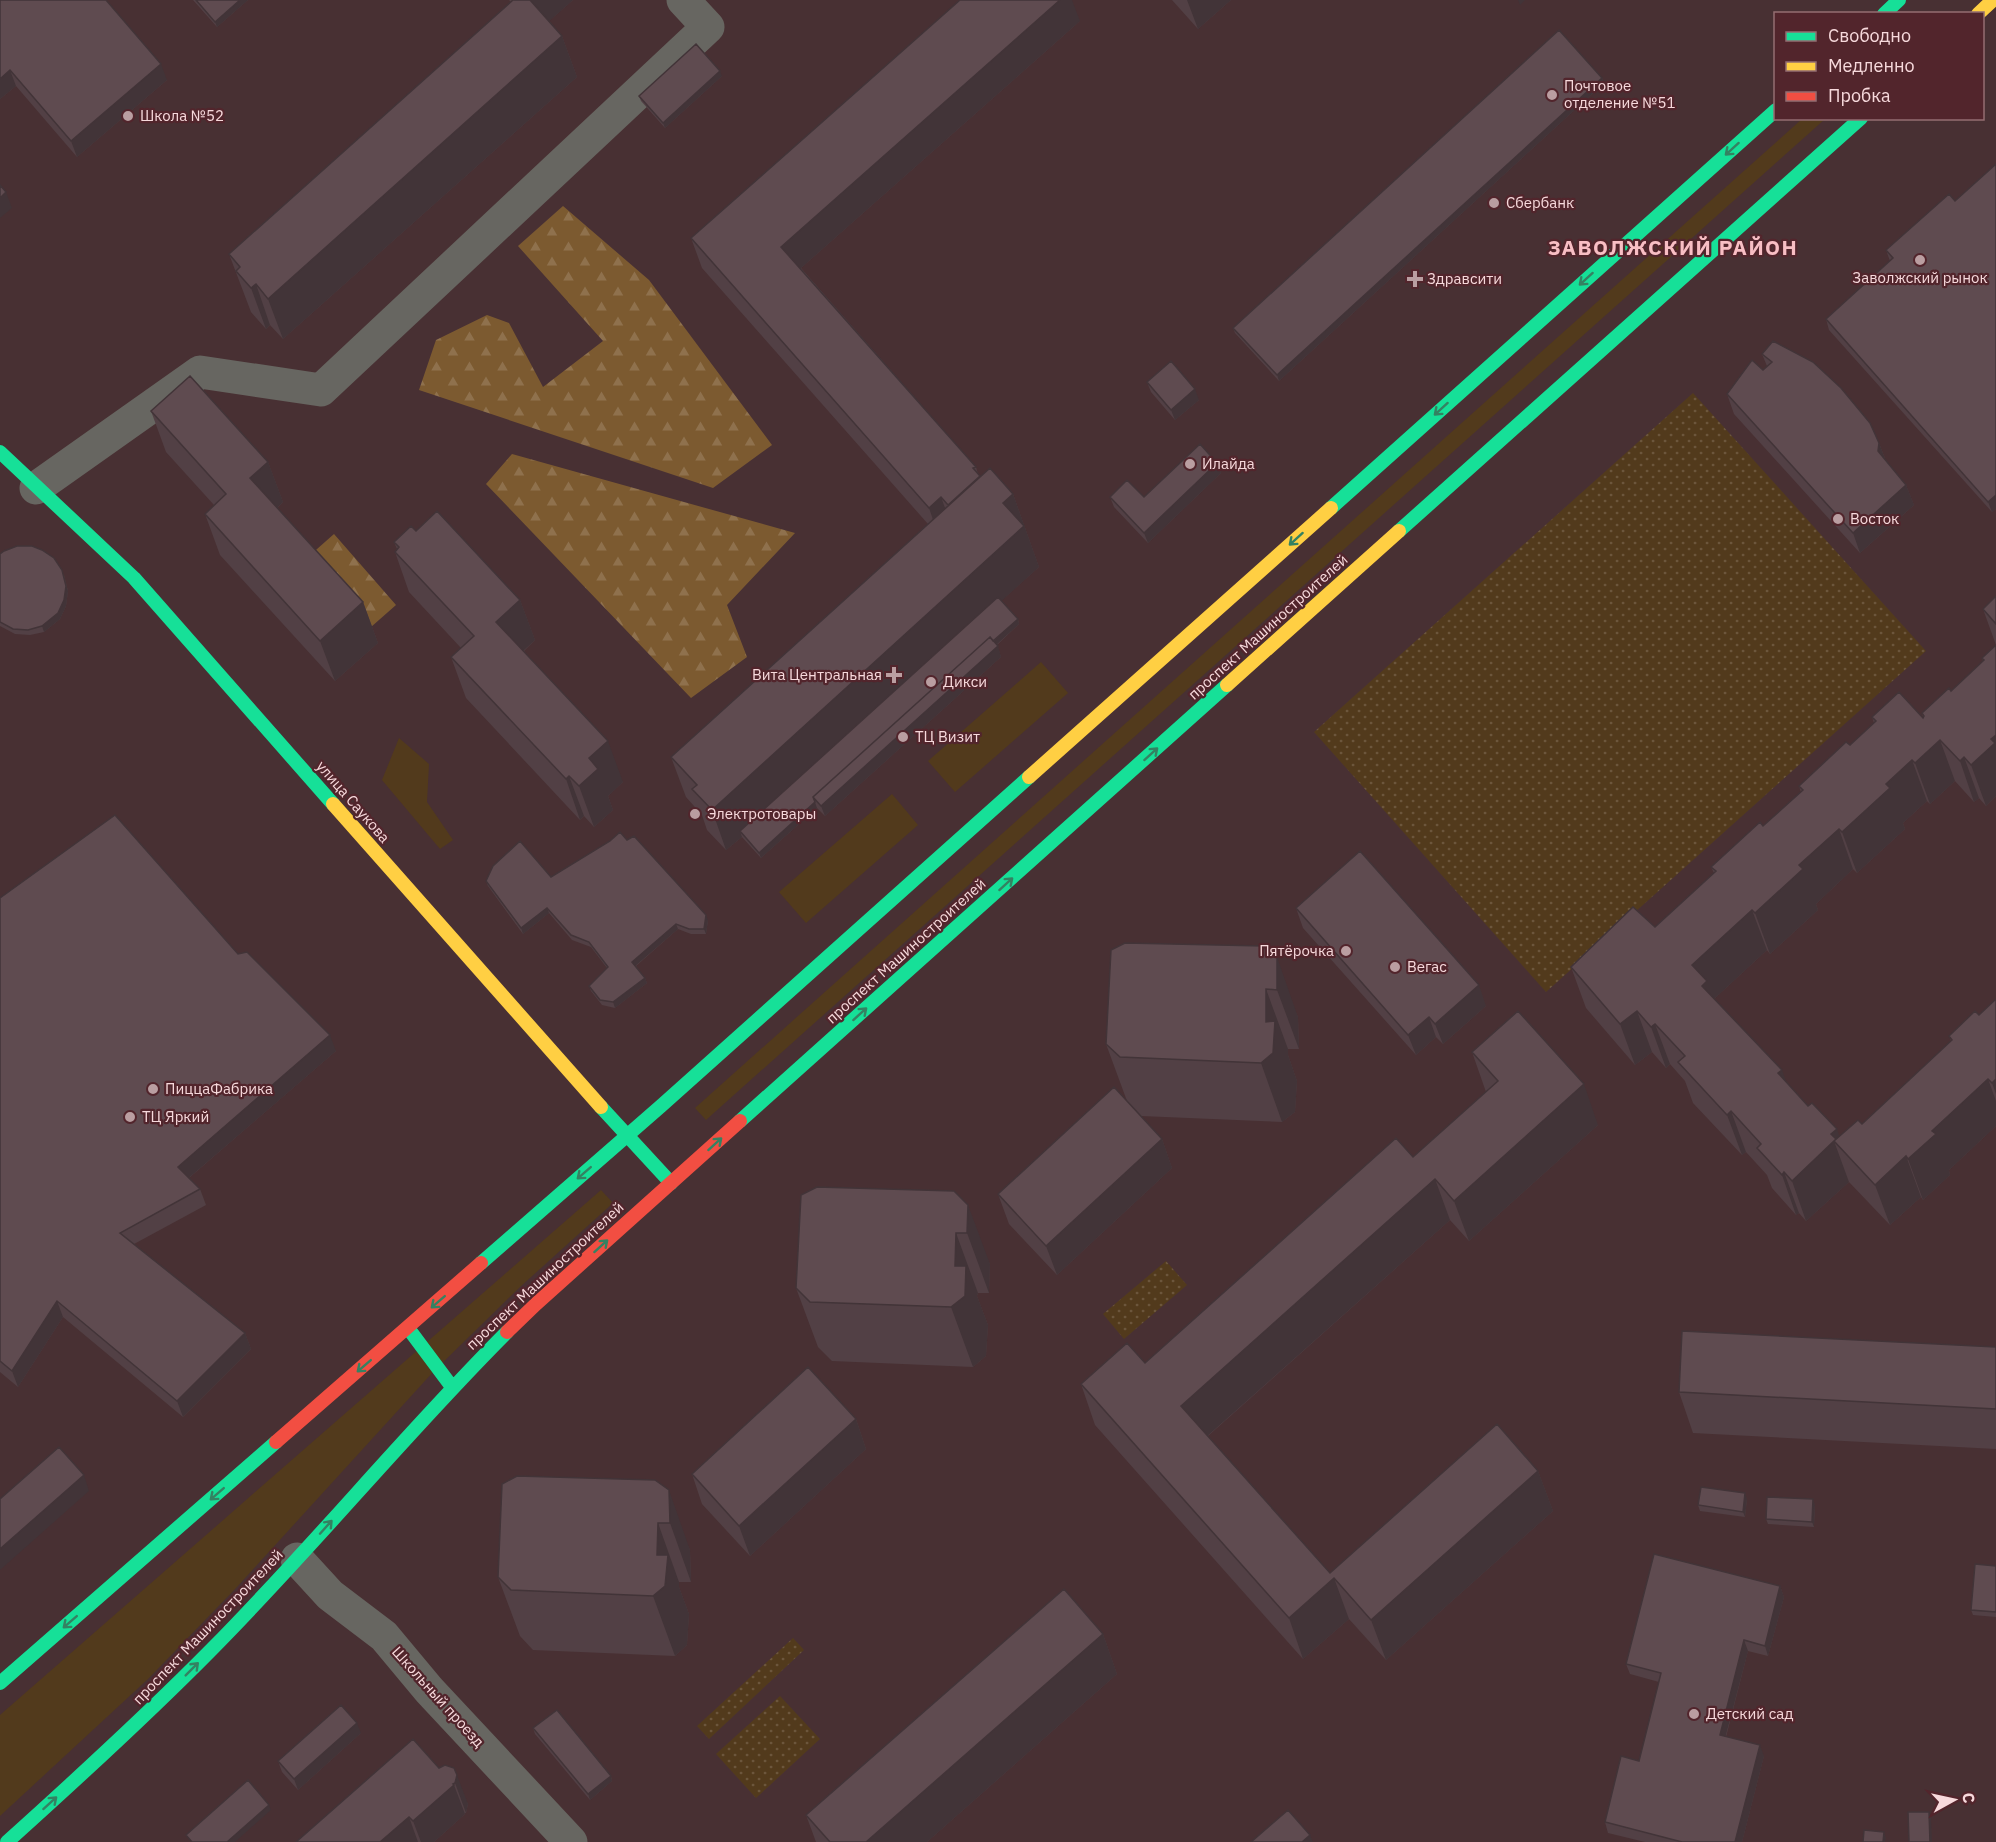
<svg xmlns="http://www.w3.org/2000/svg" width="1996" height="1842" font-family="'IBM Plex Sans',sans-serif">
	<defs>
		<pattern id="forest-firs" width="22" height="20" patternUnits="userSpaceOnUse" patternTransform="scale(1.5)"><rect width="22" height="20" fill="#7c5a30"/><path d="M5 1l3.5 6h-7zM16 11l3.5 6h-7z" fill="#8f714d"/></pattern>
		<pattern id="park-dots" width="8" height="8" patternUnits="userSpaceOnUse" patternTransform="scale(1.5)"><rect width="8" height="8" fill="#523a1c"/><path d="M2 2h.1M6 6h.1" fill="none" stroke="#6c563c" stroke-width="1.8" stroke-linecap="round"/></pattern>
	</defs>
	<rect width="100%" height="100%" fill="#483033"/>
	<!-- grass -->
	<path fill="#523a1c" d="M1802,119H1825L706,1120L695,1108Z
		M1041,662L1068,693L955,792L928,761Z
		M399,738L429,764L427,802L453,840L440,849L382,780Z
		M892,794L918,825L806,923L779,892Z
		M601,1190L613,1203L520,1287L434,1371L236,1588L148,1679L0,1816V1715Z"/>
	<!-- forest -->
	<path fill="url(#forest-firs)" d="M563,206L649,280L772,445L713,488L419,390L436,340L487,315L509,323L543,387L603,341L518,246Z
		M512,454L795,533L727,605L747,657L691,698L486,484Z
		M334,534L396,605L371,627L308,557Z"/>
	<!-- park -->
	<path fill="url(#park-dots)" d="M1693,393L1926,651L1546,992L1314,732Z
		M1166,1261L1187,1285L1124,1339L1103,1314Z
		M793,1638L804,1650L709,1739L697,1726Z
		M780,1696L820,1739L756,1798L716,1754Z"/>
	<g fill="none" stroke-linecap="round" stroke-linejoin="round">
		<!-- street -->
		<path stroke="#676661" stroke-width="33" d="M36,488L200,372L321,390L708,27L683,0
			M297,1559L330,1595L384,1636L429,1690L571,1842"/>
		<!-- fast -->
		<path stroke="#16e098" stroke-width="14" d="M1884,14L1899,0
			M0,452L134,578L333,804
			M1331,508L1776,110
			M1399,531L1861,118
			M601,1107L671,1183
			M740,1121L1227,685
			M481,1263L661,1106L1029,777
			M408,1328L452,1387
			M0,1683L276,1442
			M7,1842C77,1779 146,1716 212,1649C314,1546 405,1434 507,1332"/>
		<!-- slow -->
		<path stroke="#ffcf43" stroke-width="14" d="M1978,14L1993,0
			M1227,685L1399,531
			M1029,777L1331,508
			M333,804L601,1107"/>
		<!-- jam -->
		<path stroke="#f24e42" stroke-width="14" d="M507,1332L536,1304L740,1121
			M276,1442L481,1263"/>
	</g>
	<!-- wall -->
	<path fill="#524045" d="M0,0L167,80L77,157L16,86L0,99Z
		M193,0H248L217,27Z
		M509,0H573L549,21L562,36L577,77L283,339L270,325L266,329L251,312L229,254L511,2Z
		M1172,0H1231L1198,29Z
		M1080,21L801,268L976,467L978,474L980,476L1013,494L1039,567L1001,601L1018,619L1019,624L997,645L1001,657L825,816L817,808L761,858L742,837L726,850L707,830L702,815L686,797L671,757L928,524L702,268L691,238Z
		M722,76L665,128L641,101L639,96Z
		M1602,78L1604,83L1279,381L1235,333L1233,328Z
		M1996,164V509L1992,512L1829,330L1826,319L1890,261L1886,250L1955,201Z
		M1762,354L1879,443L1886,461L1906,485L1914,505L1860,553L1734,414L1727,394L1763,370L1767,366Z
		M1147,382L1199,400L1175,420L1151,392Z
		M151,411L268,462L283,502L277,508L363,602L378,643L335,681L220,555L205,514L214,505L166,452Z
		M1217,463L1221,473L1148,543L1114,507L1110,497H1144Z
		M416,531L520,600L535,640L524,651L623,782L608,796L613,810L594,827L584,816L580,820L466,698L451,657L461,648L409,592L395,552L397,549L394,542Z
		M0,554L64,575L68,591L66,606L60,619L44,632L30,635L15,634L0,626Z
		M1996,596V796L1986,806L1979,798L1974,802L1955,781L1930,804L1927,801L1903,823L1905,829L1857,873L1853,869L1816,904L1818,910L1770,954L1767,950L1714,999L1787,1084L1808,1106L1839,1137L1862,1124L1951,1041L1949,1036L1979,1015L1996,999V1126L1949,1170L1950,1175L1923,1200L1921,1197L1890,1225L1849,1182L1806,1221L1799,1213L1796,1215L1772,1188L1767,1175L1746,1152L1742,1155L1693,1103L1685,1081L1670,1064L1666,1068L1652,1052L1635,1065L1586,1008L1571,967L1655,927L1714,873L1711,867L1763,826L1801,792L1799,786L1850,745L1874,723L1872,717H1923L1922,713L1951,691L1983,661L1982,658L1996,645L1983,609Z
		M551,877L708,920L706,934H691L678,929L636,966L645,978L647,983L615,1008L602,1005L591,991L589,986L607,968L591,947L572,940L549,913L523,934L488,886L486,881Z
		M0,898L238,954L336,1051L189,1178L200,1189L206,1205L134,1244L245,1333L251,1349L183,1417L63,1317L18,1387L0,1372Z
		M1296,908L1486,1006L1443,1044L1436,1037L1416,1055L1303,928Z
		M1264,946L1298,1017L1299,1049H1288V1055L1297,1081L1295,1112L1282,1122L1141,1116L1162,1139L1172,1168L1057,1275L1009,1224L998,1194L1127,1101L1106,1044Z
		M1472,1052L1598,1125L1469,1241L1450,1220L1208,1436L1330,1573L1538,1471L1553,1511L1386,1660L1349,1619L1303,1659L1095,1425L1081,1384L1145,1363L1413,1157L1486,1092Z
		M954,1191L990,1264L989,1293H978L977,1296L988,1325L986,1356L973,1367L832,1361L818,1347L796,1288Z
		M1996,1347V1449L1693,1433L1679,1392Z
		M856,1419L866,1449L750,1556L702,1504L692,1474Z
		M655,1480L690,1550L691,1582H679V1587L689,1614L687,1645L675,1656L533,1650L520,1636L498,1577Z
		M1747,1499L1745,1517L1700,1511L1698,1505Z
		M1815,1505L1814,1527L1768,1524L1766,1519Z
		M1996,1566V1617L1973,1615L1971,1610Z
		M1780,1586L1784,1597L1768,1656L1748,1651L1726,1737L1764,1756L1742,1842H1645L1608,1833L1605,1822L1639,1761L1659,1682L1630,1674L1626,1664Z
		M1103,1634L1117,1674L927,1842H816L806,1815Z
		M533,1728L611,1776L612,1781L590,1800L535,1734Z
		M361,1733L298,1790L282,1772L278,1761Z
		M445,1765L468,1804L466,1813H465V1814L434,1842H296Z"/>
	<!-- shaded-wall -->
	<path fill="#423438" d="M240,0H248L217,27L215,22Z
		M526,0H573L537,32Z
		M1060,0H1072L1080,21L792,276L781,247Z
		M1187,0H1231L1198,29Z
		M1518,0H1525L1520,5Z
		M562,36L577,77L283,339L268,299Z
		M161,64L167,80L77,157L71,141Z
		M10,70L16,86L0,99V79Z
		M720,71L722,76L665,128L663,123Z
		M1602,78L1604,83L1279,381L1277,375Z
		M6,192L12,208L0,218V198Z
		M256,284L270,325L266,329L251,288Z
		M1195,389L1199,400L1175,420L1171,410Z
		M1879,443L1887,464L1878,451Z
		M268,462L283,502L265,519L250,478Z
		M1217,463L1221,473L1148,543L1144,533Z
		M1906,485L1914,505L1860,553L1853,533Z
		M1013,494L1039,567L743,835L740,831L742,837L726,850L712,810L1003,503Z
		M1996,495V509L1992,512L1988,502Z
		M941,497L952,527L939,537L929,508Z
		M62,570L68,591L66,606L60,619L44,632L42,626Z
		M520,600L535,640L511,662L496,622Z
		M363,602L378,643L335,681L320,641Z
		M1018,619L1019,624L820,805L817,801Z
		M998,646L1001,657L825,816L821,806Z
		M1996,735V796L1986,806L1971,765L1991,739Z
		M1940,740L1955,781L1930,804L1915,763Z
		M608,741L623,782L608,796L613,810L594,827L579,786L589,758Z
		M1964,757L1979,798L1974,802L1960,761Z
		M1912,760L1927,801L1903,823L1905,829L1857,873L1842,832L1886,784Z
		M569,776L584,816L580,820L566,779Z
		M815,802L817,808L761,858L759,853Z
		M1839,829L1853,869L1816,904L1818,910L1770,954L1755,913L1799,865Z
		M547,908L549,913L523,934L521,928Z
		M1752,910L1767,950L1714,999L1717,1026L1692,965Z
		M706,915L708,920L706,934L704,929Z
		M676,924L678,929L634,967L632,962Z
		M1277,957L1298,1017L1299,1049L1277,990Z
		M645,978L647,983L615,1008L613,1002Z
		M1479,985L1486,1006L1443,1044L1435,1024Z
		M1266,989L1288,1049V1055L1297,1081L1295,1112L1282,1122L1261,1063L1266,1022Z
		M1637,1011L1652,1052L1635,1065L1620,1024Z
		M1429,1017L1436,1037L1416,1055L1408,1035Z
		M1655,1024L1670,1064L1666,1068L1651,1027Z
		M330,1035L336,1051L184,1182L178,1167Z
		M1782,1070L1797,1110L1778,1073Z
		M1988,1079L1996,1101V1126L1949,1170L1950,1175L1923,1200L1908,1159L1932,1131Z
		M1996,1079V1094L1992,1083Z
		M1584,1084L1598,1125L1469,1241L1454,1201Z
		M1731,1111L1746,1152L1742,1155L1727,1115Z
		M1837,1129L1845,1153L1834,1141L1849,1182L1806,1221L1792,1181L1831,1134Z
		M1162,1139L1172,1168L1057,1275L1046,1246Z
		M1906,1156L1921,1197L1890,1225L1875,1185Z
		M1784,1172L1799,1213L1796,1215L1782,1175Z
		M1435,1179L1450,1220L1196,1446L1181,1406Z
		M968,1205L990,1264L989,1293L967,1233Z
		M956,1233L978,1293L977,1296L988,1325L986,1356L973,1367L951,1307Z
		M57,1301L63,1317L18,1387L12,1371Z
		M245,1333L251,1349L183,1417L177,1401Z
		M856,1419L866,1449L750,1556L739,1526Z
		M1538,1471L1553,1511L1386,1660L1371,1620Z
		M84,1475L89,1491L0,1570V1549Z
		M669,1490L690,1550L691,1582L670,1523Z
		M1745,1493L1747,1499L1745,1517L1743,1512Z
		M1813,1499L1815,1505L1814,1527L1812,1522Z
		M658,1523L679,1582V1587L689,1614L687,1645L675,1656L653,1596L657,1555Z
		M1334,1578L1349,1619L1303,1659L1289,1618Z
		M1780,1586L1784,1597L1768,1656L1765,1646Z
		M1103,1634L1117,1674L927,1842H866Z
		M1744,1640L1748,1651L1723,1746L1720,1735Z
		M357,1723L361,1733L298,1790L294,1779Z
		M1760,1745L1764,1756L1742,1842H1735Z
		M457,1775L468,1804L466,1813L455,1783Z
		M611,1776L612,1781L590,1800L588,1794Z
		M454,1785L465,1814L434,1842H421L413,1821Z
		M269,1805L271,1810L235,1842H227Z
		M1929,1812L1931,1817L1932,1842H1930Z
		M409,1817L418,1842H380Z
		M1884,1832L1886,1838L1885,1842H1883Z
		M1310,1835L1313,1842H1302Z"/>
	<!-- building -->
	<path fill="#5f4b50" stroke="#423438" stroke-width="1.5" d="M0,0H106L161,64L71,141L10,70L0,79Z
		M196,0H240L215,22Z
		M513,0H530L562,36L268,299L256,284L251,288L236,271L240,267L229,254Z
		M960,0H1060L781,247L976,467L973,468L980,476L948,505L941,497L929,508L691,238Z
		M1559,30L1602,78L1277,375L1233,328Z
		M696,44L720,71L663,123L639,96Z
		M1996,164V495L1988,502L1826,319L1893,258L1886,250L1949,194L1955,201Z
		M0,185L6,192L0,198Z
		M1773,341L1813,362L1841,388L1870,423L1879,443L1878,451L1906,485L1853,533L1727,394L1752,360L1763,370L1772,362L1762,354Z
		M1171,361L1195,389L1171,410L1147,382Z
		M190,376L268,462L250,478L363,602L320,641L205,514L226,494L151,411Z
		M1200,444L1217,463L1144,533L1110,497L1127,480L1144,497Z
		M990,468L1013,494L1003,503L1024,526L712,810L692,789L697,785L671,757Z
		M437,511L520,600L496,622L608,741L589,758L598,769L579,786L569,776L566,779L451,657L474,636L395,552L399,547L394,542L411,526L416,531Z
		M17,546H32L42,550L54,558L62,570L66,586L64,600L58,613L42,626L28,630L13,629L0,622V554L4,551Z
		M1996,596V624L1983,609Z
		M998,597L1018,619L993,641L990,637L813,797L815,802L759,853L740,831Z
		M990,637L998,646L821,806L813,797Z
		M1996,645V735L1991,739L1995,743L1971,765L1964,757L1960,761L1940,740L1915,763L1912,760L1886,784L1890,788L1842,832L1839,829L1799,865L1803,869L1755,913L1752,910L1692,965L1707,981L1702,986L1782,1070L1778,1073L1808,1106L1812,1103L1837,1129L1831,1134L1836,1139L1792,1181L1784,1172L1782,1175L1757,1148L1761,1144L1731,1111L1727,1115L1678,1062L1685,1056L1655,1024L1651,1027L1637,1011L1620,1024L1571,967L1633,907L1655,927L1716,871L1711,867L1760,822L1763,826L1803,790L1799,786L1846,742L1850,745L1876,721L1872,717L1899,692L1923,718L1924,716L1922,713L1949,688L1951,691L1984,660L1982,658Z
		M115,815L238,954L247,952L330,1035L178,1167L200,1189L120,1233L245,1333L177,1401L57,1301L12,1371L0,1361V898Z
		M620,832L627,840L634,836L706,915L704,929H689L676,924L632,962L645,978L613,1002L600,1000L589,986L608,967L589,942L571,935L547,908L521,928L486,881L493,866L520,841L551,877L610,841Z
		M1360,851L1479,985L1435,1024L1429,1017L1408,1035L1296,908Z
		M1125,943L1264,946L1277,957V990L1266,989V1022L1275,1021L1273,1053L1261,1063L1120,1057L1106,1044L1111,950Z
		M1996,999V1079L1992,1083L1988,1079L1932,1131L1936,1134L1908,1159L1906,1156L1875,1185L1834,1141L1858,1120L1862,1124L1952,1040L1949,1036L1975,1011L1979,1015Z
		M1518,1011L1584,1084L1454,1201L1435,1179L1181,1406L1330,1573L1497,1424L1538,1471L1371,1620L1334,1578L1289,1618L1081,1384L1127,1343L1145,1363L1396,1138L1413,1157L1498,1081L1472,1052Z
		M1114,1087L1162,1139L1046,1246L998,1194Z
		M817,1187L954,1191L968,1205L967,1233H956L955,1266H966L965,1296L951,1307L810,1302L796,1288L801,1195Z
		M1682,1331L1996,1347V1409L1679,1392Z
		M808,1367L856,1419L739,1526L692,1474Z
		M59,1447L84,1475L0,1549V1499Z
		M517,1476L655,1480L669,1490L670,1523H658L657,1555H668L665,1586L653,1596L511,1590L498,1577L502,1484Z
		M1701,1487L1745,1493L1743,1512L1698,1505Z
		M1767,1497L1813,1499L1812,1522L1766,1519Z
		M1654,1554L1780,1586L1765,1646L1744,1640L1720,1735L1760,1745L1735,1842H1682L1605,1822L1621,1756L1639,1761L1661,1673L1626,1664Z
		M1975,1564L1996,1566V1612L1971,1610Z
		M1064,1589L1103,1634L866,1842H830L806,1815Z
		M341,1705L357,1723L294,1779L278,1761Z
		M557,1710L611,1776L588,1794L533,1728Z
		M413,1739L439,1768L445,1765L454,1768L457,1775L455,1783L453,1784L454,1785L413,1821L409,1817L380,1842H296Z
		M248,1780L269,1805L227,1842H192L186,1835Z
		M1288,1810L1310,1835L1302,1842H1251Z
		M1908,1812H1929L1930,1842H1909Z
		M1864,1830L1884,1832L1883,1842H1863Z"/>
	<!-- one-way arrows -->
	<defs><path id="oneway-shaft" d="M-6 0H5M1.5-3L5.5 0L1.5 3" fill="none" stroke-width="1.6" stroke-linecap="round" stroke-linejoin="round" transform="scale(1.5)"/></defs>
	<g stroke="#348262">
		<use href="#oneway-shaft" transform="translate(1732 149) rotate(138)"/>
		<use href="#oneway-shaft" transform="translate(1586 279) rotate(138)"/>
		<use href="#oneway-shaft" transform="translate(1441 409) rotate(138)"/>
		<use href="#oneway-shaft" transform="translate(1296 539) rotate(138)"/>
		<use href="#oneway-shaft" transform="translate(1151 754) rotate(-42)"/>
		<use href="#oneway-shaft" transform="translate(1006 884) rotate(-42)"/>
		<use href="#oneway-shaft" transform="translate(860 1014) rotate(-42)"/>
		<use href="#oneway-shaft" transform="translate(715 1144) rotate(-42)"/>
		<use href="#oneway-shaft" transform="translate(584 1173) rotate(139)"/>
		<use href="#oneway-shaft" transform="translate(601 1246) rotate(-42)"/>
		<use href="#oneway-shaft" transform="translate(438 1302) rotate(139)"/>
		<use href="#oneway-shaft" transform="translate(364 1366) rotate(139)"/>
		<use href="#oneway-shaft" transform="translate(217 1494) rotate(139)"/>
		<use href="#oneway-shaft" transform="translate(326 1527) rotate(-48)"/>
		<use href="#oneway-shaft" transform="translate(70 1622) rotate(139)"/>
		<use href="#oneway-shaft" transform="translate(192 1669) rotate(-45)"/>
		<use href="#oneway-shaft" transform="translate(50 1803) rotate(-42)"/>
	</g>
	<!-- markers -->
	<g fill="#ba9ea1" stroke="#52252c" stroke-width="2">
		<circle cx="1552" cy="95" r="6"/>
		<circle cx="128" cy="116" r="6"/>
		<circle cx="1494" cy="203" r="6"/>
		<circle cx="1920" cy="260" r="6"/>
		<path d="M1412 270h6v6h6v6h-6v6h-6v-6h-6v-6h6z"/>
		<circle cx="1190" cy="464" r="6"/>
		<circle cx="1838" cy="519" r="6"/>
		<path d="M891 666h6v6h6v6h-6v6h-6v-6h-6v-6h6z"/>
		<circle cx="931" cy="682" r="6"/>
		<circle cx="903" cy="737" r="6"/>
		<circle cx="695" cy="814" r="6"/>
		<circle cx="1346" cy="951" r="6"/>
		<circle cx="1395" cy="967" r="6"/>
		<circle cx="153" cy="1089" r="6"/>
		<circle cx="130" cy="1117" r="6"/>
		<circle cx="1694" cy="1714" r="6"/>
	</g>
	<g text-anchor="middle" stroke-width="4.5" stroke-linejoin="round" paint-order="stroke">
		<!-- poi labels -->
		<g font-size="15" fill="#f7d9dc" stroke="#52252c" text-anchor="start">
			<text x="1564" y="91">Почтовое<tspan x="1564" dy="17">отделение №51</tspan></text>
			<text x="140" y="121">Школа №52</text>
			<text x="1506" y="208">Сбербанк</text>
			<text x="1920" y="283" text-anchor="middle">Заволжский рынок</text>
			<text x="1427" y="284">Здравсити</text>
			<text x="1202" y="469">Илайда</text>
			<text x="1850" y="524">Восток</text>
			<text x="882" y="680" text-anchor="end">Вита Центральная</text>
			<text x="943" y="687">Дикси</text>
			<text x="915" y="742">ТЦ Визит</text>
			<text x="707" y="819">Электротовары</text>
			<text x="1334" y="956" text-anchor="end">Пятёрочка</text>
			<text x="1407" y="972">Вегас</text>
			<text x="165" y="1094">ПиццаФабрика</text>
			<text x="142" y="1122">ТЦ Яркий</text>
			<text x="1706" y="1719">Детский сад</text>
		</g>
		<!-- street labels -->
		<g font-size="15" fill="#f7d9dc" stroke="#52252c">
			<text transform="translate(1268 627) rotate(-42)" y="5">проспект Машиностроителей</text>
			<text transform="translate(353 802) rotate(49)" y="5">улица Саукова</text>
			<text transform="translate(906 951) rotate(-42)" y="5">проспект Машиностроителей</text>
			<text transform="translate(545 1276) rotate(-43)" y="5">проспект Машиностроителей</text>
			<text transform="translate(208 1627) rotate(-46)" y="5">проспект Машиностроителей</text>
			<text transform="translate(438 1697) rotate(48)" y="5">Школьный проезд</text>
		</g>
		<!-- district labels -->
		<g font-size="21" font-weight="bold" letter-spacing="1.5" fill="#f8bec4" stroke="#52252c">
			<text x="1673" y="255">ЗАВОЛЖСКИЙ РАЙОН</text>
		</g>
	</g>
	<!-- legend -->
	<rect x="1774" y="12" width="210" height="108" fill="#52252c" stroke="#946d72" stroke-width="1.5"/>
	<rect x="1786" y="32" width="30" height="9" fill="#16e098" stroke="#946d72" stroke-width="1.5"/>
	<text x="1828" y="42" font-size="18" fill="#f7d9dc">Свободно</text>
	<rect x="1786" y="62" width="30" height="9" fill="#ffcf43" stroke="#946d72" stroke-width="1.5"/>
	<text x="1828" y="72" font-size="18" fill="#f7d9dc">Медленно</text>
	<rect x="1786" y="92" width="30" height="9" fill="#f24e42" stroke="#946d72" stroke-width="1.5"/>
	<text x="1828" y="102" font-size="18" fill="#f7d9dc">Пробка</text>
	<!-- north arrow -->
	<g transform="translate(1954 1800) rotate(82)" stroke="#52252c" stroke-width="4.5" paint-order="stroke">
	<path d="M0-4.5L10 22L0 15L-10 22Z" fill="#f7d9dc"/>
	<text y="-9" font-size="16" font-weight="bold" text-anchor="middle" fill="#f7d9dc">С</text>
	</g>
</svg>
